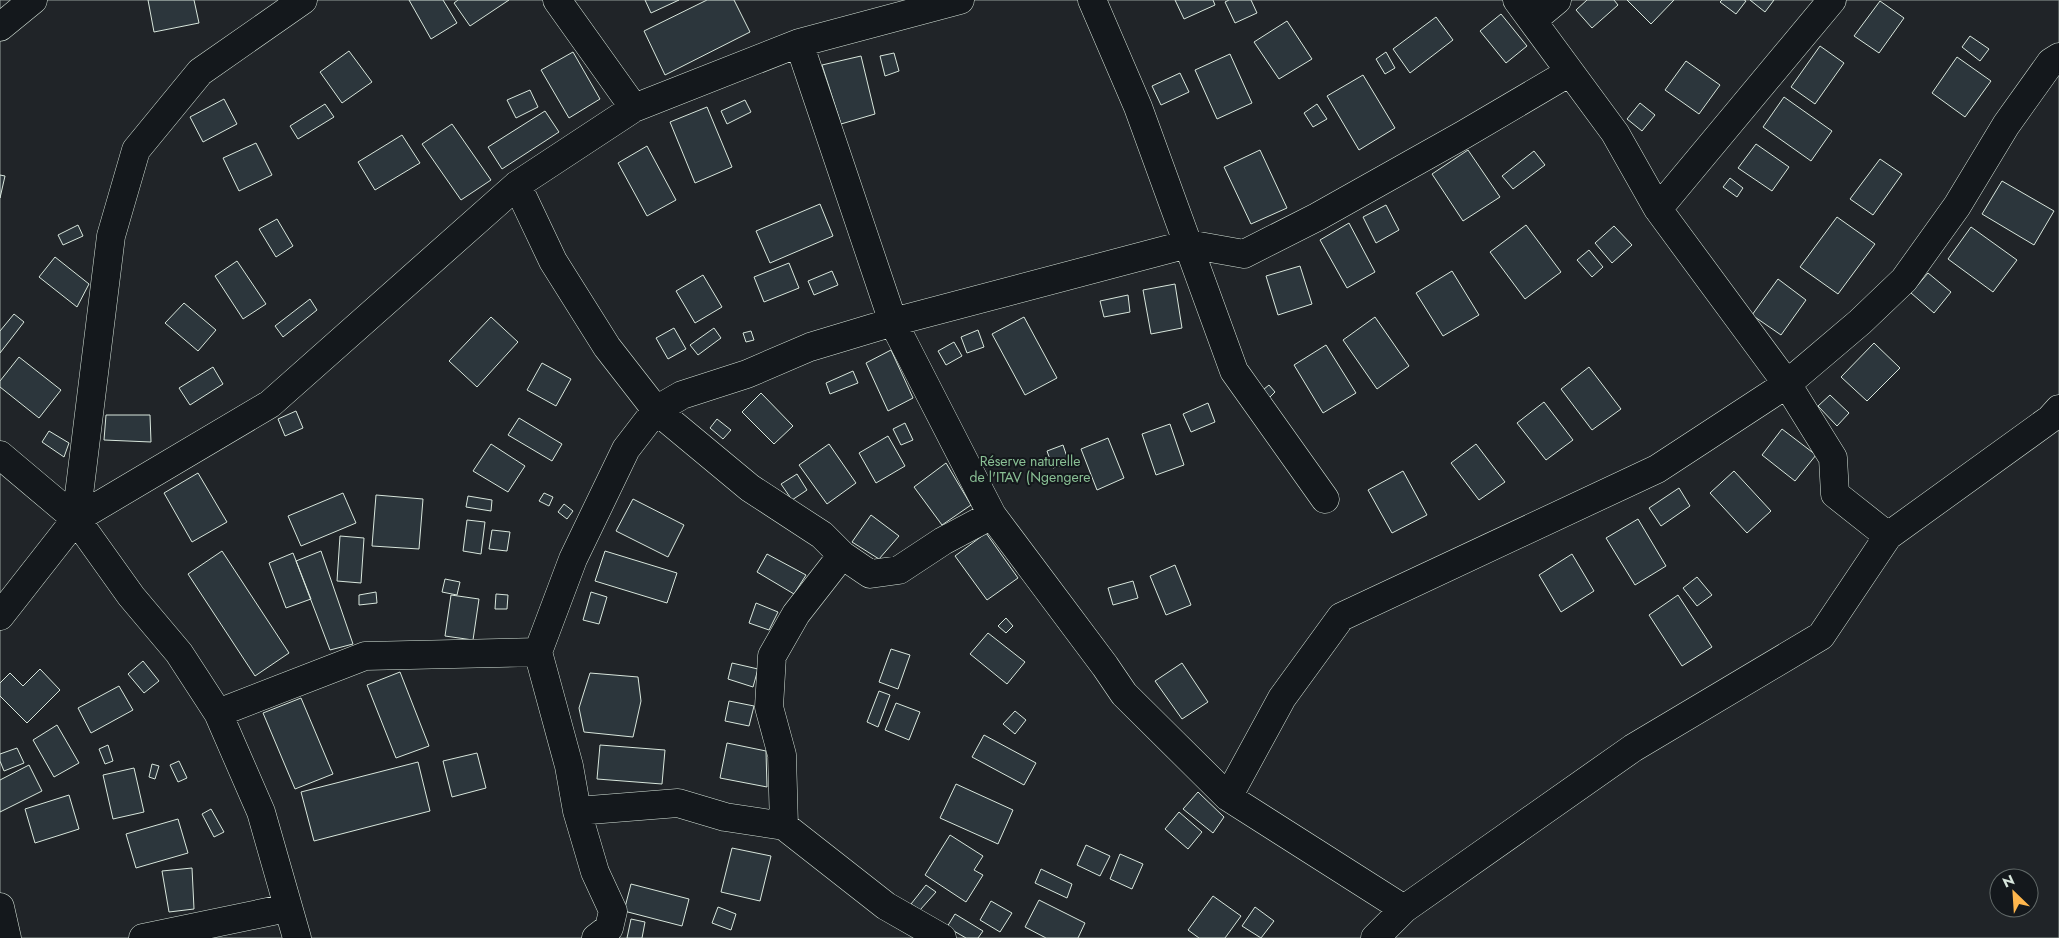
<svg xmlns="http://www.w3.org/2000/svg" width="2059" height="938" font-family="Jost,sans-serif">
	<rect width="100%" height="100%" fill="#14181c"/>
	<!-- green -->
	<path fill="#202428" stroke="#939e99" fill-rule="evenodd" d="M0,0H2059V938H0ZM1999,878H2029V908H1999Z"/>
	<!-- building -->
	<path fill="#2c363c" stroke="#d8e6dc" d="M148,0H194L199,23L154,32Z
		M409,0H443L457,23L431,39Z
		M458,0H509L470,26L454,3Z
		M645,0H679L651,13Z
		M707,0H734L750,32L665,75L644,31Z
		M1175,0H1213L1215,5L1184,19Z
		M1229,0H1251L1257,13L1235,23L1225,2Z
		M1587,0H1614L1618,5L1592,28L1576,10Z
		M1627,0H1674L1651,24Z
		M1722,0H1744L1746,1L1736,14L1720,2Z
		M1750,0H1774L1765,12Z
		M1880,1L1904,18L1879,53L1854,36Z
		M1501,14L1527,46L1506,63L1480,31Z
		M1436,17L1453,40L1410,73L1393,49Z
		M1287,21L1312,59L1279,79L1254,42Z
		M1970,36L1989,49L1980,61L1962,47Z
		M1820,46L1844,63L1815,104L1791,87Z
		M349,51L372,82L342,103L320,72Z
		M573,52L600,99L569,118L541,70Z
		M1386,52L1395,68L1385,74L1376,59Z
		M894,53L899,71L885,76L880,56Z
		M1230,54L1252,103L1217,119L1195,70Z
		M861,56L875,114L841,124L822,65Z
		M1957,57L1991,81L1965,117L1932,93Z
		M1686,61L1720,85L1699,114L1665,90Z
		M1180,73L1189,92L1161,105L1152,86Z
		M1363,75L1395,128L1359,150L1327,96Z
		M530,90L538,107L516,118L507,100Z
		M1784,97L1832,131L1811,161L1763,127Z
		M224,99L237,124L203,142L190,117Z
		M745,100L751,112L727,124L721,111Z
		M1640,103L1655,115L1642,131L1627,119Z
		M325,104L334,117L298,139L290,126Z
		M1317,104L1327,119L1313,127L1304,113Z
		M707,107L732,167L695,183L670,122Z
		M545,111L559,132L502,169L488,147Z
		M452,124L491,180L461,200L422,144Z
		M402,135L420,163L375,190L358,162Z
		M256,143L272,175L239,191L223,158Z
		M1756,144L1789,167L1772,191L1738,168Z
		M647,146L676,200L647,216L618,163Z
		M1260,150L1287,208L1251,224L1224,167Z
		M1468,150L1500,197L1463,221L1432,174Z
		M1534,151L1545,165L1513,189L1502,176Z
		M1880,159L1902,174L1873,215L1850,199Z
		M0,175L5,176L0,198Z
		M1730,178L1743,188L1737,197L1723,187Z
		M2002,181L2054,211L2034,245L1982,214Z
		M820,204L833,236L770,263L756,231Z
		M1386,205L1399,230L1376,243L1363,217Z
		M1837,217L1875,244L1838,294L1800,267Z
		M277,219L293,246L276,257L259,229Z
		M1349,223L1375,272L1347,288L1320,240Z
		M78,225L83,236L63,245L58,235Z
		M1526,225L1561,272L1525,299L1490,252Z
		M1614,226L1632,245L1612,263L1595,243Z
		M1971,227L2017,260L1993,292L1948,259Z
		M1589,250L1603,267L1592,277L1577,260Z
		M55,257L89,284L77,307L39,277Z
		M237,261L266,304L243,319L215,276Z
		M789,263L799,288L764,302L754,277Z
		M1300,266L1312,304L1278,315L1266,276Z
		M832,271L838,285L814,295L808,281Z
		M1452,271L1479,315L1443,336L1416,293Z
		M1928,273L1951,292L1934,313L1911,293Z
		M703,275L722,307L695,323L676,291Z
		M1778,279L1806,300L1781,335L1752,315Z
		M1175,284L1182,328L1151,334L1143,290Z
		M1128,295L1130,312L1104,317L1100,301Z
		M310,299L317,310L283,337L275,326Z
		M184,303L216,330L198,351L165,323Z
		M14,314L24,322L0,353V331Z
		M491,317L518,342L477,387L449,361Z
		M1024,317L1057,378L1025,395L992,334Z
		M1375,317L1409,366L1377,389L1343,340Z
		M674,328L686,349L668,359L656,338Z
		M714,328L721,338L698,355L690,345Z
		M978,330L984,347L967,353L961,337Z
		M751,331L754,340L746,342L743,333Z
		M954,342L962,356L946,365L938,351Z
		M1874,343L1900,368L1867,401L1841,377Z
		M1326,345L1356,393L1323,413L1294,365Z
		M891,350L913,398L888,411L866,363Z
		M19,357L61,390L39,418L0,387V381Z
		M542,363L571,379L556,406L527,390Z
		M213,367L223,384L190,405L179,388Z
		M1589,367L1621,409L1592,430L1561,389Z
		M853,371L858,383L830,394L826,383Z
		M1269,385L1275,392L1265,402L1258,394Z
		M761,393L793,426L774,444L742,412Z
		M1830,395L1849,413L1837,426L1818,406Z
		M1544,402L1573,440L1546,460L1517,423Z
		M1208,403L1215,422L1191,432L1183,414Z
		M296,411L303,428L285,436L278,419Z
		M106,415H150L151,442L104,440Z
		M519,418L562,444L552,461L508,435Z
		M717,419L731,430L723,439L710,428Z
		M905,423L913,440L901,445L893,429Z
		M1170,424L1184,465L1156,475L1142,434Z
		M1782,429L1816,455L1795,481L1762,455Z
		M49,431L69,443L64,457L42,442Z
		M888,436L905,466L876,483L859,453Z
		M1108,438L1124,478L1097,490L1081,449Z
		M491,444L525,466L508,492L473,471Z
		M829,444L856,483L827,504L799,465Z
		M1476,444L1505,482L1479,500L1451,463Z
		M1063,445L1069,463L1053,468L1047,451Z
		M946,463L971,505L942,525L914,487Z
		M1403,471L1427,515L1392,533L1368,490Z
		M1734,471L1771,511L1747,533L1710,493Z
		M198,473L227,522L192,542L164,493Z
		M797,474L807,490L792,500L781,484Z
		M1679,488L1690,506L1661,526L1649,508Z
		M343,493L356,523L301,546L288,516Z
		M544,493L553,497L549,506L539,501Z
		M376,495L423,499L419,549L372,546Z
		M468,496L492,500L491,511L466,507Z
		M633,499L684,525L668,557L616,531Z
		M564,504L573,511L567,519L558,512Z
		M871,515L899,536L879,559L852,542Z
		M1638,519L1666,566L1635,585L1606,538Z
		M467,520L485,522L481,554L463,551Z
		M492,530L510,532L507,551L489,549Z
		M986,533L1018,578L987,600L955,556Z
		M340,536L364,538L361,583L337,581Z
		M222,551L289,653L255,676L188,574Z
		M321,551L353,644L330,650L296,561Z
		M605,551L677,573L667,603L595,581Z
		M293,553L311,599L286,608L269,563Z
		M767,554L806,575L794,594L757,572Z
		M1572,554L1594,591L1561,612L1539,575Z
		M1175,565L1191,605L1166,615L1150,576Z
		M1697,577L1712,595L1697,606L1683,588Z
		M445,579L460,582L457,595L442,592Z
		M1133,581L1138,598L1113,605L1108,588Z
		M376,592L377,603L359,605V595Z
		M591,592L607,597L599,624L583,620Z
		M496,594L508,595L507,609H495Z
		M451,595L479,599L473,640L445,636Z
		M1678,595L1712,647L1682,666L1649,615Z
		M756,603L778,612L769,630L749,623Z
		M1006,618L1013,626L1006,633L998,626Z
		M988,633L1025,662L1007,684L970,654Z
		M891,649L910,655L898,689L879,682Z
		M143,661L159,681L144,693L128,674Z
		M732,663L758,669L753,687L728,679Z
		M1182,663L1208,702L1182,719L1155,681Z
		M40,669L60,690L27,723L0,696V683L10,673L23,686Z
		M400,672L429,746L396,758L367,685Z
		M590,673L638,677L641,701L633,737L584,732L579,708Z
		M119,686L133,710L91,733L78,708Z
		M879,691L890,695L878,727L867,722Z
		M301,698L333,774L295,789L263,713Z
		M729,701L754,706L749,726L725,721Z
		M896,703L920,712L909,740L885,730Z
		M1015,711L1026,720L1015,734L1003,724Z
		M57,725L79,763L54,777L33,740Z
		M984,735L1036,763L1024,785L972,757Z
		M727,743L766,751L767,787L720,778Z
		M108,745L113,761L105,764L99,749Z
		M600,745L665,750L662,784L597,779Z
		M17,748L24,763L4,771L0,761V754Z
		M477,753L486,788L452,797L443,761Z
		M179,761L187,778L178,782L170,765Z
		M418,762L430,811L314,841L301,792Z
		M152,764L159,766L155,779L149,777Z
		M29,765L42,791L0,812V780Z
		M134,768L144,812L113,819L103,775Z
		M956,784L1013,810L998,844L940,818Z
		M1198,792L1224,817L1213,833L1183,809Z
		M69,795L79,829L35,843L25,809Z
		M211,809L224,832L214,837L202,814Z
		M1179,812L1202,832L1188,849L1165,829Z
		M178,819L188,853L136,868L126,834Z
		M950,835L983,856L974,870L983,875L966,902L925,875Z
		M1086,845L1110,856L1100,876L1077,865Z
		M732,848L771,856L760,901L721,892Z
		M1120,854L1143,864L1132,889L1110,879Z
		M192,868L194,909L169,912L162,871Z
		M1041,869L1072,884L1067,898L1035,883Z
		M631,884L689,899L682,926L624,911Z
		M926,885L936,892L920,910L911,904Z
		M1213,896L1241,916L1225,938H1199L1188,930Z
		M1039,900L1085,923L1078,938H1046L1025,927Z
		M991,901L1012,913L1000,932L980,920Z
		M718,907L736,914L731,930L712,923Z
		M1255,907L1274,921L1261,938L1242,926Z
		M955,914L983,931L978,938H966L947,927Z
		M631,919L645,922L642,938H627Z"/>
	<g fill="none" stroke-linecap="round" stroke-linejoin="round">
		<!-- minor casing -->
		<g stroke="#d8e6dc" stroke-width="29">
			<path id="minor" d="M557,0L634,108
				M1092,0L1138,107L1234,371L1325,499
				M1517,0L1615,133L1658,209L1787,384L1833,458L1835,494L1888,536
				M1533,20L1557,0
				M0,27L33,0
				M799,43L893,322L992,515L1105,666L1124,694L1228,797L1404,909
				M517,185L553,261L607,347L656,410L750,488L822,535L842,555
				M1658,209L1832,0
				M0,455L76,519L131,596L179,653L218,713L261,812L297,938
				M76,519L111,236L136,150L200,72L303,0
				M0,616L76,519L270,404L517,185L634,108L799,43L960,0
				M218,713L365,656L538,652
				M1228,797L1282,698L1341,617L1657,469L1787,384L1860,322L1904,280L1957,206L2006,125L2051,62L2059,57
				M577,811L678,803L725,817L784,826L886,906L942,938
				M784,826L782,755L769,707L772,656L796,614L842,555L870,574L899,570L943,541L992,515
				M0,907L7,938
				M143,938L287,908
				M596,938L609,928L613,911L595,872L577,811L569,766L538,652L573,559L626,449L656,410L682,395L747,374L810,347L893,322L1188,244L1244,254L1317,217L1463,135L1570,72
				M1375,938L1404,909L1633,748L1821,636L1888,536L2050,419L2059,409"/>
		</g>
		<!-- minor -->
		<use href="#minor" stroke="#14181c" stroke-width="28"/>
	</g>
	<g text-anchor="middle" stroke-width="4" stroke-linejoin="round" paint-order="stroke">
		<!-- park labels -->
		<g font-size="14" fill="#8ac095" stroke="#14181c">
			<text x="1030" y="466">Réserve naturelle<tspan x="1030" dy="16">de l'ITAV (Ngengere</tspan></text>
		</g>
	</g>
	<!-- north arrow -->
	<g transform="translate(2014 893) rotate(335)"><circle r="24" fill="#14181c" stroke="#626a69"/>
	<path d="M0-4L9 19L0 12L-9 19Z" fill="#ffb74d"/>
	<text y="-8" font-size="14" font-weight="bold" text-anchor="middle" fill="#d8e6dc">N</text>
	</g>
</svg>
